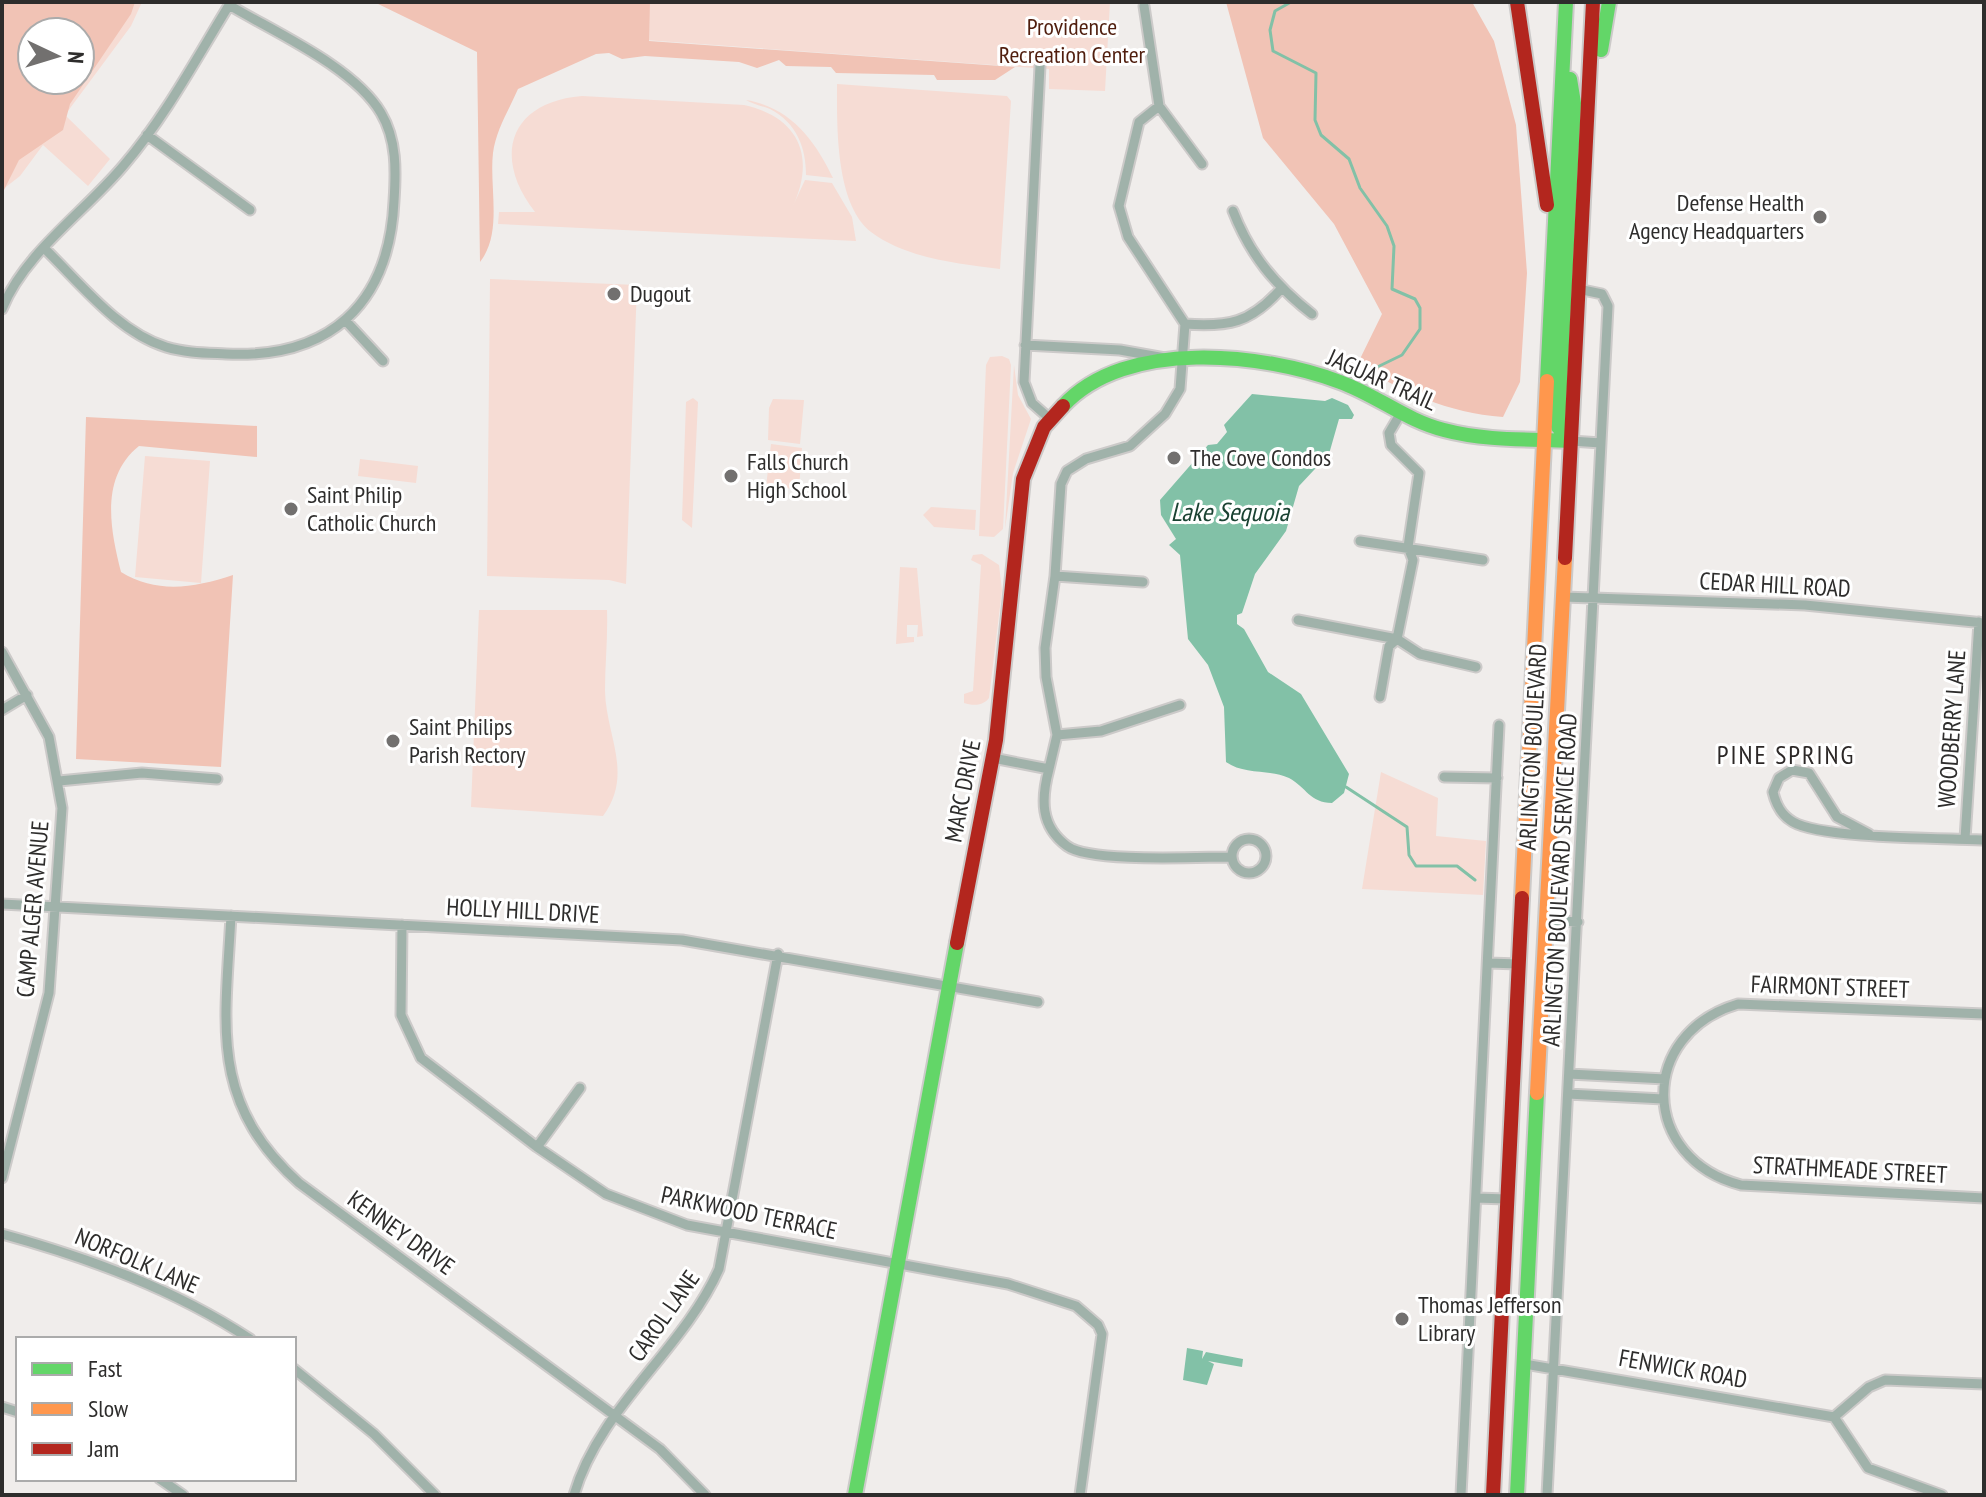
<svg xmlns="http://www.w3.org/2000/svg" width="1986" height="1497" font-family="'PT Sans Narrow',sans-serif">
	<rect width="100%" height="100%" fill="#f0edeb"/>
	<!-- green -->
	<path fill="#f6dcd4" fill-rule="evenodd" d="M2,2H142L131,26L65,115L110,159L88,186L43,145L20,176L2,190ZM32,32H80V80H32Z
		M479,2H1110L1105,91L1049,89V69L477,28Z
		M837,84L1007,96L1011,101L1000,269C959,264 905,258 871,232C835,204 837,125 837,84Z
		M582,96L744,105C802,118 816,160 791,210L805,180L832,183L852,217L856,241L498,224L499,212H535C492,157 509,102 582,96Z
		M746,100C790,107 815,140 833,178L806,175C806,148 797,123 770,109C762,106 752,104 746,100Z
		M490,279L637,285L626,584L609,580L487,576Z
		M1002,356L1009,359L1011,365L1003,529L994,537L979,536L986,365L990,357Z
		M1014,365L1018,395L1031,419L1013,473L1005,529Z
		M693,398L698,402L692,528L682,520L686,402Z
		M773,399L804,400L800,444L768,440L769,408Z
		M771,444L802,448L799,489L766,487Z
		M145,456L210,461L201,583L135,577Z
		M360,459L418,466L416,483L358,476Z
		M931,507L976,510L975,530L934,527L923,515Z
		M982,554L999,565L1002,590L989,698C983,706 973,706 964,703V694L973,691L981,565L971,560L973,555Z
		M900,567L917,568L923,636L917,637L918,625H907V637H914V642L896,644Z
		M479,610H607C608,637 605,664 605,691C606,736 634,774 603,816L471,807Z
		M1381,772L1438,798L1436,836L1486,841L1483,895L1362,889Z"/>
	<!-- forest -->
	<path fill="#f1c3b5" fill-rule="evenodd" d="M2,2H135L131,14L70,104L63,130L19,160L2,194ZM80,32V80H32V32Z
		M374,2H650L649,41L1015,67L995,80H937L934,75L836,73L831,67L786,66L779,60L757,68L739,62L645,56L622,59L609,53L596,54L518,89C509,110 496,130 493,153C489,187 503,233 480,262L477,52Z
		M1226,2H1472L1494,41L1516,125L1527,273L1520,382L1503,417C1447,413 1405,392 1357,365L1382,314L1334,224L1263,138Z
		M86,417L257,426V457L139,446C100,477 110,529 121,572C157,594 194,588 233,575L221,767L76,759Z"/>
	<!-- water -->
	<path fill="#82c1a7" d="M1252,394L1325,401L1332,398L1348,405L1354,415L1352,419H1339L1329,454L1299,486L1286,531L1255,574L1242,613L1237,615V624L1244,629L1268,672L1301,694L1349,774L1344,793L1332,803C1310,803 1306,787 1289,778C1269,769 1244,775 1226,762L1224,707L1208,665L1188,639L1180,555L1169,545L1176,539L1161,515L1160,500L1208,445L1217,444L1227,432L1224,425Z
		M1187,1348L1203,1351L1202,1359L1206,1352L1243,1359L1242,1367L1208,1361L1214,1364L1207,1385L1183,1380Z"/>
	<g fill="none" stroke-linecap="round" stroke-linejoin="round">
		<!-- stream -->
		<path stroke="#82c1a7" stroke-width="3" d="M1291,2L1275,11L1270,30L1273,51L1316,73L1315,120L1321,135L1349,159L1360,188L1387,226L1394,246L1392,289L1415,299L1420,308V329L1402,355L1367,372
			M1346,787L1407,827L1409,855L1416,866H1457L1475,880"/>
		<!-- street casing -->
		<g stroke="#cccac9" stroke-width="13">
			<path id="street" d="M1040,66L1024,382L1032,403L1050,419
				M1159,106L1202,164
				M147,135L250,210
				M1233,211C1250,255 1275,285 1312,314
				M45,249C81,284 118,332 166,347C186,353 206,353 226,354C329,359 389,305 394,201C396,171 397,140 381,113C354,67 274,32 229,5
				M2,309C25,252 85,212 124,165C166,116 197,57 231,2
				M345,320L383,361
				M1185,324C1229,327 1250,323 1280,290
				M1025,345L1120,350L1165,358
				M1571,441L1601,443
				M1360,541L1483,560
				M1055,576L1143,582
				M1563,597L1805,605L1984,623
				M1298,620L1397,639L1420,654L1476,667
				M2,652L49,737L62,808L49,993L2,1178
				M1380,697L1389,646L1397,639L1413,560L1408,547L1419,473L1391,445L1389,433L1402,411
				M2,710L27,695
				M1057,735L1101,731L1180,705
				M993,758L1049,769L1057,735L1046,677L1045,648L1055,576L1061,484L1067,471L1086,459L1130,446L1165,414L1180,389L1185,324L1128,237L1119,206L1139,122L1159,106L1144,6
				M1049,769C1041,799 1040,826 1067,846C1090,863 1199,857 1231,857
				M1444,777L1497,778
				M59,781L142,773L217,779
				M1869,834L1837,817L1809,773L1792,770L1779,778L1773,792C1776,805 1781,815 1793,822C1822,839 1944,838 1984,840
				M1232 856a17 17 0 1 1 34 0a17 17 0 1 1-34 0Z
				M1965,839L1979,622
				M2,904L682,940L1038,1002
				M231,916C225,1026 209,1102 299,1183L660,1449L705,1495
				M1546,920L1578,922
				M402,925L401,1015L421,1058L537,1147L606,1194L687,1225L1008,1284L1076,1306L1098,1325L1102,1334L1080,1495
				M1488,963L1519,964
				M1984,1014L1738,1004C1637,1034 1640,1159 1741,1185L1984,1198
				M1569,1074L1665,1079
				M1568,1094L1663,1099
				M537,1147L580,1088
				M1476,1198L1507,1199
				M2,1234C89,1258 174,1289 250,1339
				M1524,1364L1834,1417
				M294,1369L374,1434L435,1495
				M2,1407L18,1412
				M1834,1417L1869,1387L1885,1380L1984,1384
				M1834,1417L1868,1468L1942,1495
				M160,1479L183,1495
				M574,1495C599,1408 683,1350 719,1269L778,954
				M1461,1495L1499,725
				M1547,1495L1608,306L1602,294L1578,289"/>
		</g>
		<!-- fast casing -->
		<g stroke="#cccac9" stroke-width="18">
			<path id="fast" d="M1601,50L1609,2
				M1570,79L1574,103L1558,427L1571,441
				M1547,381L1566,2
				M1063,406C1126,338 1263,353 1340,382C1376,395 1407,421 1444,430C1485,441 1529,439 1571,441
				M855,1495L957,943
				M1517,1495L1537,1093"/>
		</g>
		<!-- slow casing -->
		<g stroke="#cccac9" stroke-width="18">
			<path id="slow" d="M1522,898L1547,381
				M1537,1093L1565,558"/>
		</g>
		<!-- jam casing -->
		<g stroke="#cccac9" stroke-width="18">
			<path id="jam" d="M1517,2L1547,205
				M1565,558L1593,2
				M957,943L996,740L1023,479L1044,427L1063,406
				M1493,1495L1522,898"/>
		</g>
		<!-- street -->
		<use href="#street" stroke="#a0b2aa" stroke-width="9"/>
		<!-- fast -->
		<use href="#fast" stroke="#63d668" stroke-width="14"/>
		<!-- slow -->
		<use href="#slow" stroke="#ff974d" stroke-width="14"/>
		<!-- jam -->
		<use href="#jam" stroke="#b3261e" stroke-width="14"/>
	</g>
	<!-- markers -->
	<g fill="#72706f" stroke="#fff" stroke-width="3">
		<circle cx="1820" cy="217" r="8"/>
		<circle cx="614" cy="294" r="8"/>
		<circle cx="1174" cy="458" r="8"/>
		<circle cx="731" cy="476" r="8"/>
		<circle cx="291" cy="509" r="8"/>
		<circle cx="393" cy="741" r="8"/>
		<circle cx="1402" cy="1319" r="8"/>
	</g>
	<g text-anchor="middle" stroke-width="6" stroke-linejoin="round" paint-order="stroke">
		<!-- park labels -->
		<g font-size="24" fill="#501e0e" stroke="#fff">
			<text x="1072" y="35">Providence<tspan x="1072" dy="28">Recreation Center</tspan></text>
		</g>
		<!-- poi labels -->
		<g font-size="24" fill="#2e2d2c" stroke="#fff" text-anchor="start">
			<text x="1804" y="211" text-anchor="end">Defense Health<tspan x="1804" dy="28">Agency Headquarters</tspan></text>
			<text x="630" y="302">Dugout</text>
			<text x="1190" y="466">The Cove Condos</text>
			<text x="747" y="470">Falls Church<tspan x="747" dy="28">High School</tspan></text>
			<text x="307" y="503">Saint Philip<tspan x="307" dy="28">Catholic Church</tspan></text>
			<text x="409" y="735">Saint Philips<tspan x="409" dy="28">Parish Rectory</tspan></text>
			<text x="1418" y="1313">Thomas Jefferson<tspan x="1418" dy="28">Library</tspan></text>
		</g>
		<!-- street labels -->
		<g font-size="24" fill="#2e2d2c" stroke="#fff">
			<text transform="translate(1382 380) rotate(24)" y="8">JAGUAR TRAIL</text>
			<text transform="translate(1775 585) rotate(3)" y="8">CEDAR HILL ROAD</text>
			<text transform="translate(1952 729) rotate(-86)" y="8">WOODBERRY LANE</text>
			<text transform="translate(1533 747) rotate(-87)" y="8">ARLINGTON BOULEVARD</text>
			<text transform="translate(963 791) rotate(-79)" y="8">MARC DRIVE</text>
			<text transform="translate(1560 880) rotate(-87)" y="8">ARLINGTON BOULEVARD SERVICE ROAD</text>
			<text transform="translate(33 909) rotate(-85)" y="8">CAMP ALGER AVENUE</text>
			<text transform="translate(523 911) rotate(3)" y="8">HOLLY HILL DRIVE</text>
			<text transform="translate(1830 987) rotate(2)" y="8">FAIRMONT STREET</text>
			<text transform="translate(1850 1170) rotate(3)" y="8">STRATHMEADE STREET</text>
			<text transform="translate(749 1213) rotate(12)" y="8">PARKWOOD TERRACE</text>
			<text transform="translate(401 1233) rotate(36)" y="8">KENNEY DRIVE</text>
			<text transform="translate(137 1261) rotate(23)" y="8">NORFOLK LANE</text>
			<text transform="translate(664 1316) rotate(-55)" y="8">CAROL LANE</text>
			<text transform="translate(1683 1369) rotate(10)" y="8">FENWICK ROAD</text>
		</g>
		<!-- water labels -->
		<g font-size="26" font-style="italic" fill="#1a4232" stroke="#fff">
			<text x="1230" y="521">Lake Sequoia</text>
		</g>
		<!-- neighbourhood labels -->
		<g font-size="26" letter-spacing="2" fill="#2c2827" stroke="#fff">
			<text x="1786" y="764">PINE SPRING</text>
		</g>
	</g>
	<!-- border -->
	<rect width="1986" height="1497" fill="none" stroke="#2e2d2c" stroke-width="8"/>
	<!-- legend -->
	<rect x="16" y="1337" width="280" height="144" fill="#ffffff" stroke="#ababab" stroke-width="2"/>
	<rect x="32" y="1363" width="40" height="12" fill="#63d668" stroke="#ababab" stroke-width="2"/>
	<text x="88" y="1377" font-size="24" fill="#2e2d2c">Fast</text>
	<rect x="32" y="1403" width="40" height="12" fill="#ff974d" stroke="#ababab" stroke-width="2"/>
	<text x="88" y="1417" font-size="24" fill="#2e2d2c">Slow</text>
	<rect x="32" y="1443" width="40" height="12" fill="#b3261e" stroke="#ababab" stroke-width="2"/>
	<text x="88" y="1457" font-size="24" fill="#2e2d2c">Jam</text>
	<!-- north arrow -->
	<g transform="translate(56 56) rotate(94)"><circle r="38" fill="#ffffff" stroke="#ababab" stroke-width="2"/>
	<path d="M0-6L14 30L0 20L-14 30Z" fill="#72706f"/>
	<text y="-12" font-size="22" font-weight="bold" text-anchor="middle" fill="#2e2d2c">N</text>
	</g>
</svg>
